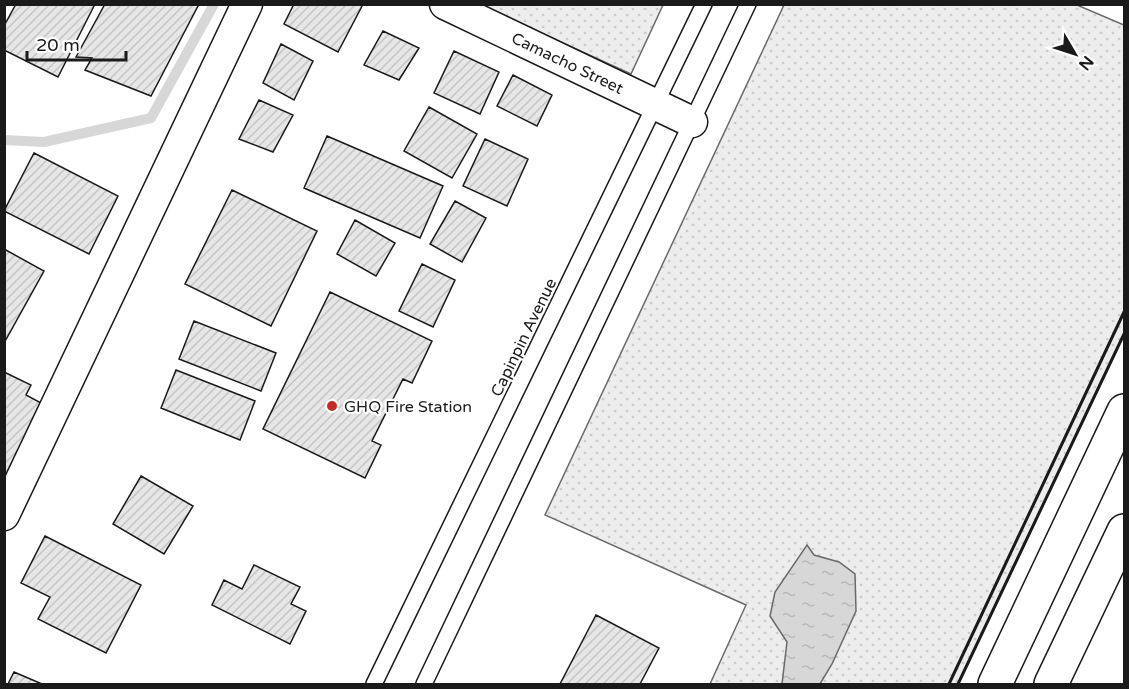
<svg xmlns="http://www.w3.org/2000/svg" width="1129" height="689" font-family="'Varela Round',sans-serif">
	<defs>
		<pattern id="grass-dots" width="8" height="8" patternUnits="userSpaceOnUse" patternTransform="scale(1.5)"><rect width="8" height="8" fill="#ededed"/><path d="M2 2h.1M6 6h.1" fill="none" stroke="#cbcbcb" stroke-width="1.8" stroke-linecap="round"/></pattern>
		<pattern id="water-ripples" width="26" height="14" patternUnits="userSpaceOnUse" patternTransform="scale(1.5)"><rect width="26" height="14" fill="#d7d7d7"/><path d="M2 4q2-2 4 0t4 0M15 11q2-2 4 0t4 0" fill="none" stroke="#b8b8b8"/></pattern>
		<pattern id="building-hatch" width="6" height="6" patternUnits="userSpaceOnUse" patternTransform="scale(1.5)"><rect width="6" height="6" fill="#e6e6e6"/><path d="M-1 1l2-2M0 6l6-6M5 7l2-2" fill="none" stroke="#c5c5c5"/></pattern>
	</defs>
	<rect width="100%" height="100%" fill="#fff"/>
	<!-- grass -->
	<path fill="url(#grass-dots)" stroke="#6a6a6a" stroke-width="1.5" d="M479,5H663L631,74Z
		M784,5H1077L1124,25V334L958,684H710L746,605L545,515Z"/>
	<!-- water -->
	<path fill="url(#water-ripples)" stroke="#6a6a6a" stroke-width="1.5" d="M807,545L814,555L839,562L855,574L856,611L832,664L820,684H782L787,642L770,616L775,592Z"/>
	<g fill="none" stroke-linecap="round" stroke-linejoin="round">
		<!-- stream -->
		<path stroke="#d7d7d7" stroke-width="10" d="M4,140L44,142L151,118L214,4"/>
	</g>
	<!-- building -->
	<path fill="url(#building-hatch)" stroke="#1a1a1a" stroke-width="1.5" d="M16,4H95L58,77L4,50V26Z
		M105,4H199L151,96L85,70L92,58L76,57Z
		M294,4H358L362,6L338,52L284,24Z
		M383,31L419,48L399,80L364,65Z
		M281,44L313,61L294,100L263,83Z
		M454,51L499,72L480,114L434,93Z
		M513,75L552,95L537,126L497,106Z
		M259,100L293,115L273,152L239,139Z
		M429,107L477,134L452,178L404,151Z
		M327,136L443,186L420,238L304,188Z
		M485,139L528,159L507,206L463,186Z
		M34,153L118,196L89,254L4,211Z
		M232,190L317,231L271,326L185,284Z
		M455,201L486,218L462,262L430,244Z
		M355,220L395,243L376,276L337,254Z
		M4,249L44,271L4,343Z
		M422,264L455,280L433,327L399,311Z
		M330,292L432,341L412,383L403,379L372,441L381,445L365,478L263,429Z
		M194,321L276,353L261,391L179,359Z
		M176,370L255,401L240,440L161,408Z
		M4,372L31,385L26,395L43,404L4,483Z
		M141,476L193,506L164,554L113,524Z
		M45,536L141,585L106,653L38,619L50,597L21,583Z
		M254,565L300,587L291,604L306,611L290,644L212,605L224,580L242,589Z
		M596,615L659,648L640,684H560Z
		M14,672L42,684H8Z"/>
	<g fill="none" stroke-linecap="round" stroke-linejoin="round">
		<!-- lane casing -->
		<g stroke="#1a1a1a" stroke-width="18">
			<path id="lane" d="M374,684L704,4
				M424,684L748,4"/>
		</g>
		<!-- street casing -->
		<g stroke="#1a1a1a" stroke-width="33">
			<g id="street">
				<path id="s1" d="M445,4L692,122"/>
				<path d="M4,515L247,4"/>
			</g>
		</g>
		<!-- secondary casing -->
		<g stroke="#1a1a1a" stroke-width="36">
			<path id="secondary" d="M995,684L1124,411
				M1051,684L1124,531"/>
		</g>
		<!-- lane -->
		<use href="#lane" stroke="#fff" stroke-width="15"/>
		<!-- street -->
		<use href="#street" stroke="#fff" stroke-width="30"/>
		<!-- secondary -->
		<use href="#secondary" stroke="#fff" stroke-width="33"/>
		<!-- wall -->
		<path stroke="#1a1a1a" stroke-width="3" d="M949,684L1124,312
			M958,684L1124,334"/>
	</g>
	<!-- markers -->
	<circle fill="#c62828" stroke="#fff" stroke-width="2" cx="332" cy="406" r="6"/>
	<g text-anchor="middle" stroke-width="4.5" stroke-linejoin="round" paint-order="stroke">
		<!-- street labels -->
		<g font-size="16" fill="#1a1a1a" stroke="#fff">
			<text dy="6" stroke="none"><textPath href="#s1" startOffset="136">Camacho Street</textPath></text>
			<text transform="translate(523 337) rotate(-64)" y="6">Capinpin Avenue</text>
		</g>
		<!-- poi labels -->
		<g font-size="16" fill="#1a1a1a" stroke="#fff" text-anchor="start">
			<text x="344" y="412">GHQ Fire Station</text>
		</g>
	</g>
	<!-- border -->
	<rect width="1129" height="689" fill="none" stroke="#1a1a1a" stroke-width="12"/>
	<!-- north arrow -->
	<g transform="translate(1075 54) rotate(129)" stroke="#ffffff" stroke-width="4.5" paint-order="stroke">
	<path d="M0-4.5L10 22L0 15L-10 22Z" fill="#1a1a1a"/>
	<text y="-9" font-size="16" font-weight="bold" text-anchor="middle" fill="#1a1a1a">N</text>
	</g>
	<!-- scale -->
	<path d="M27 51v9h99v-9" fill="none" stroke="#1a1a1a" stroke-width="3"/>
	<text x="36" y="51" font-size="18" fill="#1a1a1a" stroke="#ffffff" stroke-width="4.5" paint-order="stroke">20 m</text>
</svg>
